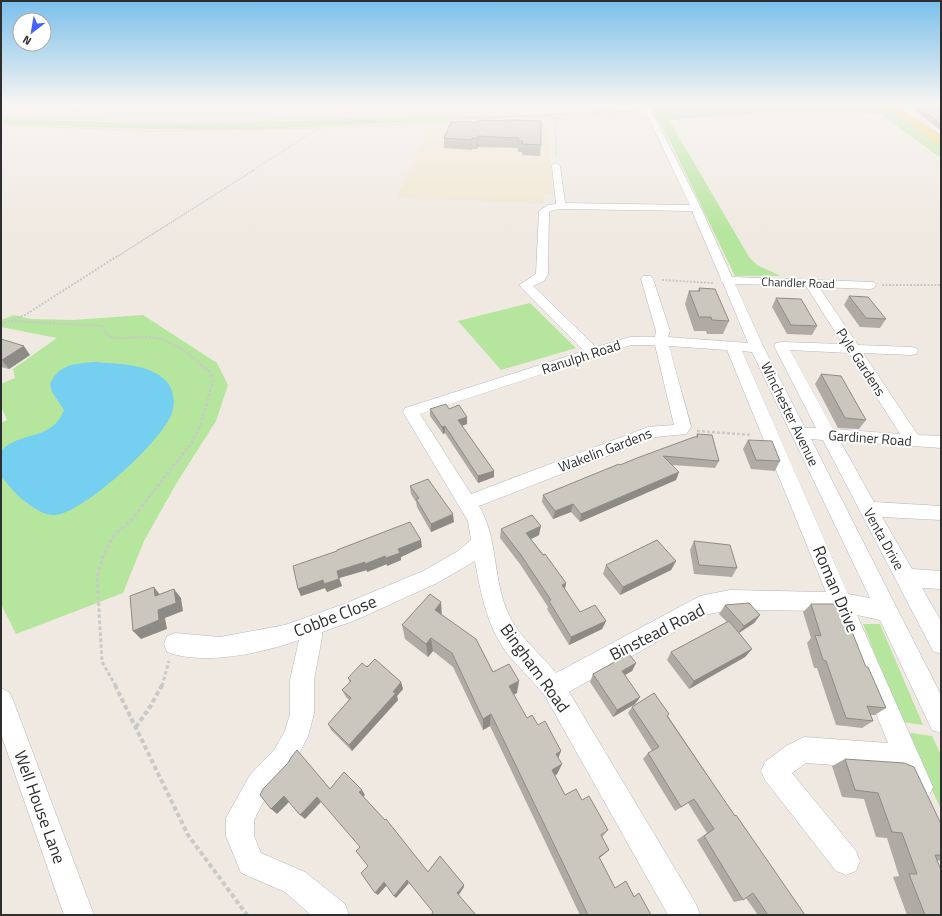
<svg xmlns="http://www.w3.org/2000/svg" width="942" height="916" font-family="'Titillium Web',sans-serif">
	<rect width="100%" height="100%" fill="#efe9e1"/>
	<!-- education -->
	<path fill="#f0e6d1" d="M547,121L553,195H544V204L396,198L430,128Z"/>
	<!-- green -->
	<path fill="#b6e59e" d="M649,104H681L692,107L750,104H882L941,145V158L880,114L788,111L669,120L749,257L757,265L781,276H735L670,141Z
		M636,110L638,112L260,129H149L1,124V119L183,124L433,117H477Z
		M530,303L576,348L501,370L458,321Z
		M14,315L31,319L73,320L143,315L217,363L228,385L216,421L176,484L144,541L123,593L16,634L1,604V423L7,420L1,406V384L15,378L13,369L57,338L1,327V320Z
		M863,624H880L923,725L902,722Z
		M904,732L932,736L941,755V809Z"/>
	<!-- water -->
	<path fill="#75cff0" d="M94,362C116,364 149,363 166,381C173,388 175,400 173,409C168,437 84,512 56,515C43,516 33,507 23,500C18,496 4,481 1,475C0,469 1,457 1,451C20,430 52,442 64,410L52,392L50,384C59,364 74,364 94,362Z"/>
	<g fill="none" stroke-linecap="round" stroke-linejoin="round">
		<!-- minor casing -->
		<g stroke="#b4b7c1" stroke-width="1">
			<path id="minor" d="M642,104H648L701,208L732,277L874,282L876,285L874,288L870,289L819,287L858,345L911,347L916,348L918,351L916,354L911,355L863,353L918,435L941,436V448L840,441L874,502L941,506V520L882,517L912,569L941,571V589L922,588L941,621V654L933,651L823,440L811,439L941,695V733L932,730L880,620L857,615L933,787L929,796L920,800L911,796L900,773L890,769L806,763L792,773L856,851L860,861L856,871L846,875L836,871L765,780L761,771L765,762L786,746L804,737L888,743L834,611L730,610L704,615L569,692L696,904L700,915H668L545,696C534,682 522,671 510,657C488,630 481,595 475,561L437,583L356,620L322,632V637L314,680V714L308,736L292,768L268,793L254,820V836L261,853L305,872L345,904L349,915H311L285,892L241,873L226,836V818L250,775L274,750L285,731L290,714V680L299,640C263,653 204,666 167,652L164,644L167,636L175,633L220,637L285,625L344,604L423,571L458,551L471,540L468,521L403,412L405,408L584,351L519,285L536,274L539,211L548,205L556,204L552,166L553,164L556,163L560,166L565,203L690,205ZM561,209L692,211L721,279L720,280L723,283L748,343L668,337L670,331L653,279L651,276H643L641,279L656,331L655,337H630L596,347L533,286L544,281L548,274L549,212L553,210ZM735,284L806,286L843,344L781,342L776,343L774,346L816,428H805L764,348ZM631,345H655L674,425L648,427L471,494L420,414ZM669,346L727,350L826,592L730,590L700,596L556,673C541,654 521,639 510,617C492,582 499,539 479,506L656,437L686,434L691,427ZM790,350L849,353L900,434L833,429ZM742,351L752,352L870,598L848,594Z
				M930,104H941V106H933Z
				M1,688L9,692L13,700L94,915H64L1,734Z"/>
		</g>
		<!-- major casing -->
		<g stroke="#c9c9c9" stroke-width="2">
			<path id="major" d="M883,104H892L941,136V144L937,143Z"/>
		</g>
		<!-- path-far5 -->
		<path stroke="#c9c9c9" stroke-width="1" stroke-dasharray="1.5 1" stroke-linecap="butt" d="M74,104L72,105L79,120
			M469,104L488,109V117
			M662,113L787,106H877
			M1,117L182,123L432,116L488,117L490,120
			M555,117L556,156
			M555,118C583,123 609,122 636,115
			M1,125L149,131L319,128
			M125,130L138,122
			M252,171L319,128L637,114"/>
		<!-- path-far4 -->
		<path stroke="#c9c9c9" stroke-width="1.5" stroke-dasharray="1.5 1" stroke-linecap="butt" d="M118,256L254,170"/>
		<!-- path-far3 -->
		<path stroke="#c9c9c9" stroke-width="2" stroke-dasharray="2 1.5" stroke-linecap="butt" d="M662,280L713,283
			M882,285H941
			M11,321L102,326C104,329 106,334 109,336C115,341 148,334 161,339C177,345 190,354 203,366
			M1,324L25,315L119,255"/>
		<!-- path-far2 -->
		<path stroke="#c9c9c9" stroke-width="2.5" stroke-dasharray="3 2" stroke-linecap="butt" d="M697,431L752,435
			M142,506L193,441L201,423L213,382L210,372L201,365"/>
		<!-- path-far1 -->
		<path stroke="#c9c9c9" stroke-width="3" stroke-dasharray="3.5 2.5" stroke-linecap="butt" d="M116,686L102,662L97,576L104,553L114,535L132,519L143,505
			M162,686L169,661"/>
		<!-- path -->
		<path stroke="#c9c9c9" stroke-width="4" stroke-dasharray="4.5 3" stroke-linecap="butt" d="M115,685L188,835L247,915
			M136,727L150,707L162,685"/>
		<!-- minor -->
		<use href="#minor" fill="#fff" fill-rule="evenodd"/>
		<!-- major -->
		<use href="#major" fill="#f2d163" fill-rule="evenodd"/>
	</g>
	<!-- wall -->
	<path fill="#afaba4" d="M911,104H941V131L910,106Z
		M479,122L541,145L540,156L522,155V152H518V148L478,147L477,149H472V150L444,148V138Z
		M699,288L729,321L723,334H707L706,331H694L685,304L689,291H698Z
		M849,296L886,319L880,328L860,327L844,305Z
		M776,298L817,326L812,335L787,334L772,307Z
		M1,339L30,355L9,369L1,367Z
		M821,374L866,420L859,429L838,428L815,384Z
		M430,409H449L467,424L462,426L494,471V477L478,483L445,433L443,434L430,416Z
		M697,434L719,461L715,468L672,465L679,472L676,480L580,522L571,512L553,519L542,502L543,495L696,437Z
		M748,440L780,461L775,471L751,469L743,449Z
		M410,486L454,522L431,532L417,507L416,502L411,494Z
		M501,529L539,535L531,539L566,583L565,589L580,612L606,621L602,629L569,645L547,609L548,607L520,564L500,538Z
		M694,541L737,568L732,577L694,574L690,550Z
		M422,547L401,557V560L387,566V564L367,572V570L339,578L342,586L327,592L325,588L301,596L298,589L337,551Z
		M676,561L671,570L620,595L603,574L606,565Z
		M811,604L866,667L886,708L875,715H870L873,721L862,728L836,725L817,668H814L807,643L811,638L803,612Z
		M725,605L760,615L754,623L739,633L752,649L745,657L689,689L667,660L671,652L727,622L719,614Z
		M442,615L493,672L517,693L513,695L527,718L538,725L561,751L558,758L562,764L557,774L555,776L565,795L582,800L608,830L602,837L609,850L599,858L615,888L626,881L634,896L639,893L651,915H580L490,726L483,730L453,667L433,651L428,657L405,639L402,625Z
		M636,663L632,671L624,675L640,697L635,704L613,717L590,682L593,674Z
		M367,667L401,682L403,689L397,696L398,700L352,751L331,730L328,724L349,700L346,697L342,690L350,683L348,678Z
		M632,707L669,714L668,716L735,816L805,915H758L746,898L743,900L734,902L697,840L707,833L688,803L675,811L643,759L648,753L652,751L628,713Z
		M845,759L941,824V860L937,861L941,915H907L893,877L899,876L887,838L876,837L864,799L842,797L832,766Z"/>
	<!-- shaded-wall -->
	<path fill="#8e8b86" d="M478,136V147L477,149L478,138Z
		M24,346L30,355L9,369L2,360Z
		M467,417V424L458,427V420Z
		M445,426V433L443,434L442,427Z
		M494,471V477L478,483V476Z
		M679,472L676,480L580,522L581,514Z
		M573,504L571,512L553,519L555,511Z
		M453,514L454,522L431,532V524Z
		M541,526L539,535L525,542L526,533Z
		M421,540L422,547L401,557V560L387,566L386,558L398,549Z
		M385,556L387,564L367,572L365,564Z
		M676,561L671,570L620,595L623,587Z
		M365,562L367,570L339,578L342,586L327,592L325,588L301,596L298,589L337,571Z
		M566,583L564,592L562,585Z
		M154,587L161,596H155Z
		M174,589L181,598L183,611L165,618L167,629L141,639L133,631L158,610Z
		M441,602L442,617L435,610Z
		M760,615L754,623L737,634L744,626Z
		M606,621L602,629L569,645L571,637Z
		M431,638L433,651L428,657L426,644Z
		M752,649L745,657L689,689L694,681Z
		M636,663L632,671L618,679L622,671Z
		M519,681L517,693L507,698L509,686Z
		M401,682L403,689L397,696L398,700L352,751L349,745L393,692Z
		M640,697L635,704L613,717L617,710Z
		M491,714L490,726L483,730V719Z
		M561,751L557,761L556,754Z
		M562,764L557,774L548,780L552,770Z
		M362,790L365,795L363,797L359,792Z
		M284,796L290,801L277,814L271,809Z
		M317,797L321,802L305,819L300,815Z
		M609,850L602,856L592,863L599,857Z
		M407,880L409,883L396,898L394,896Z
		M384,882L387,885L378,895L375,893Z
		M464,885V887L458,896L457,893Z"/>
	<!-- building -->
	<path fill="#cbc7bf" stroke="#8e8b86" d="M915,104H941V124Z
		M479,120L510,121V120L541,121V145L522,144L523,141H518L519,138L478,136V138H472V140L444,138L451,122H479Z
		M699,288L715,289L729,321L712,320L711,317H699L689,291H700Z
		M849,296L868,297L886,319L866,318Z
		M776,298L801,299L817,326L791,325Z
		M1,339L24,346L2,360L1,359Z
		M821,374L841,376L866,420L845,418Z
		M446,404L449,409L459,405L467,417L458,420L494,471L478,476L445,426L442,427L430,409Z
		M697,434L712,435L719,461L663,456L679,472L581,514L573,504L555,511L543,495L619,464L620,465L637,458L694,437H698Z
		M748,440L772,441L780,461L756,460Z
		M428,479L453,514L431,524L416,499L419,498L410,486Z
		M532,515L541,526L526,533L543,555L545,554L566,583L562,585L580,612L595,605L606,621L571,637L549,601L551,600L521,555L501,529Z
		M410,522L421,540L398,549L400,553L386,558L385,556L365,564V562L337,571L339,579L324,584L323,580L298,589L293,566L337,551V550Z
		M657,540L676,561L623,587L606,565Z
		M694,541L730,545L737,568L699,565Z
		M154,587L155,596L174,589L176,603L158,610L159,620L133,631L130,596Z
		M430,594L441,602L435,610L476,639L493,672L509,664L519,681L509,686L527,718L532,715L538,725L545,721L561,751L556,754L562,764L552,770L565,795L576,789L582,800L589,796L608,830L601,835L609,850L599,857L615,888L626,881L634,897L639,893L651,915H588L491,714L483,719L452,653L431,638L426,644L402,625Z
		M749,603L760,615L744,626L725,605Z
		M811,604H841L866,667H868L886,708L867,706L873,721L846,718L826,661L823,660L815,635L821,636Z
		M729,621L752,649L694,681L671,652Z
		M629,654L636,663L622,671L640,697L617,710L593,674Z
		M375,659L401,682L393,692L396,693L349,745L328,724L351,698L342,690L351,681L348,678L362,663L367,667Z
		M654,693L669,714L667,716L735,816L736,815L805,915H768L753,893L743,900L704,836L714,829L694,799L681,807L648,753L659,747L632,707Z
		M297,750L330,789L344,772L362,790L359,792L385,820L386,819L428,872L440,856L464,885L457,893L476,915H431L433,912L407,880L394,896L384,882L375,893L361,873L368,866L356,851L360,847L317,797L300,815L284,796L271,809L260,795L263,789L288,763L292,756Z
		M845,759L904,763L914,767L941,824V855H935L941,870V915H925L909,874H917L902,833L892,832L878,793L855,790Z"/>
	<!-- sky -->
	<linearGradient id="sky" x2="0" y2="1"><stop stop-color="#7abfeb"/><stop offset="0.45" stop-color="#f8f5f2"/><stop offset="1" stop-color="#f8f5f2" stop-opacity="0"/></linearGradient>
	<rect width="942" height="232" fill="url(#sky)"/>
	<g text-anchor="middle" stroke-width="4" stroke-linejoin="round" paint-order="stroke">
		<!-- far-street labels -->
		<g font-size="12" fill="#2e2e2e" stroke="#fff">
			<text transform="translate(798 283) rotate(2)" y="4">Chandler Road</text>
		</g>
		<!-- street labels -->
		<g font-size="14" fill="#2e2e2e" stroke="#fff">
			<text transform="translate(581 357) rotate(-18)" y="5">Ranulph Road</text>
			<text transform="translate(861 362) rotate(57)" y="5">Pyle Gardens</text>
			<text transform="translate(790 414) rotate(64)" y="5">Winchester Avenue</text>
			<text transform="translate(870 438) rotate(4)" y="5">Gardiner Road</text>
			<text transform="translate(605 450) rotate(-21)" y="5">Wakelin Gardens</text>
			<text transform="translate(884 539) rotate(61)" y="5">Venta Drive</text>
		</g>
		<!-- near-street labels -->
		<g font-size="17" fill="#2e2e2e" stroke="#fff">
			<text transform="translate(836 589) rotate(67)" y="6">Roman Drive</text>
			<text transform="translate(335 616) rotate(-21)" y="6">Cobbe Close</text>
			<text transform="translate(657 632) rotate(-27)" y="6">Binstead Road</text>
			<text transform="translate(535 668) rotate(54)" y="6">Bingham Road</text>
			<text transform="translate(40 807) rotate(70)" y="6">Well House Lane</text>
		</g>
	</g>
	<!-- border -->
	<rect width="942" height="916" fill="none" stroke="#2e2e2e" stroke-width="4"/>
	<!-- north arrow -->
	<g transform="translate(32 32) rotate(211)"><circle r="19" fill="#ffffff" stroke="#ababab"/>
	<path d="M0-3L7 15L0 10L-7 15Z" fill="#4264fb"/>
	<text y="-6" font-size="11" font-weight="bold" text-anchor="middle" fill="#2e2e2e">N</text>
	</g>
</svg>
